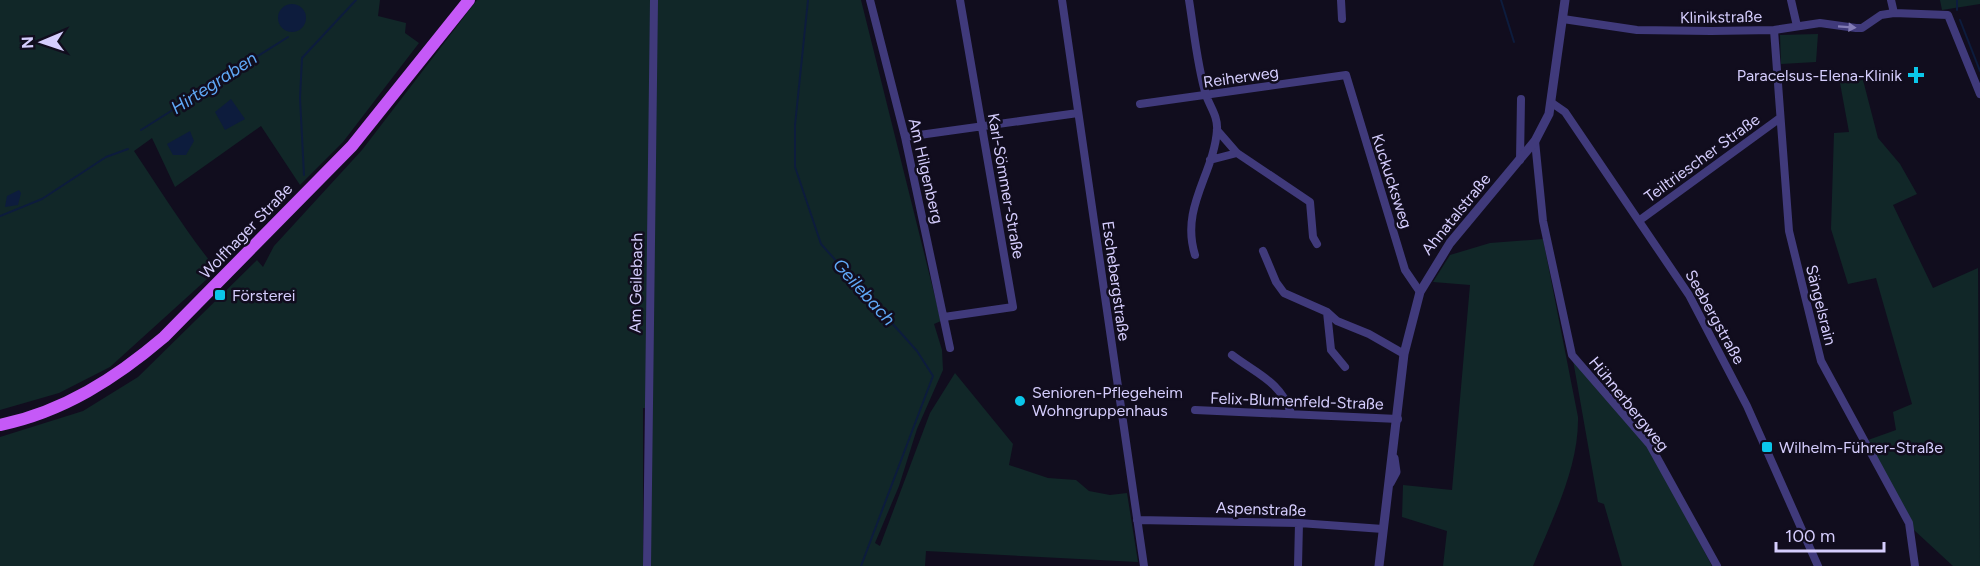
<svg xmlns="http://www.w3.org/2000/svg" width="1980" height="566" viewBox="0 0 1980 566" font-family="Figtree,sans-serif">
	<rect width="100%" height="100%" fill="#110d1e"/>
	<path fill="#112728" d="M 0,0 L 380,0 L 378,16 L 406,23 L 405,33 L 419,43 L 343,142 L 300,185 L 261,126 L 175,187 L 152,138 L 134,151 C 161,191 186,232 217,270 L 110,367 L 59,393 L 0,410 Z
		M 477,0 L 861,0 L 941,321 L 934,324 L 942,350 L 943,370 L 917,429 L 899,486 L 875,543 L 880,546 L 930,413 L 955,373 L 1013,444 L 1009,465 L 1048,478 L 1076,480 L 1089,491 L 1110,495 L 1127,493 L 1138,562 L 926,551 L 925,566 L 650,566 L 651,408 L 643,408 L 643,566 L 0,566 L 0,437 L 83,411 L 138,377 L 257,260 L 263,267 L 274,246 L 362,150 Z
		M 1940,0 L 1980,0 L 1980,4 L 1942,10 Z
		M 1818,34 L 1816,62 L 1781,64 L 1780,35 Z
		M 1863,80 L 1878,138 L 1900,164 L 1917,194 L 1893,205 L 1933,288 L 1978,268 L 1980,566 L 1953,566 L 1914,530 L 1868,440 L 1896,430 L 1893,412 L 1912,404 L 1876,278 L 1848,284 L 1831,229 L 1834,133 L 1849,132 L 1840,83 Z
		M 1543,239 L 1578,417 C 1579,468 1552,519 1533,566 L 1443,566 L 1447,531 L 1402,517 L 1403,485 L 1452,490 L 1470,285 L 1433,282 L 1450,255 L 1490,243 Z
		M 1573,360 L 1651,450 L 1712,566 L 1622,566 L 1604,504 L 1598,502 Z"/>
	<path fill="#0d1c3d" d="M278 18a14 14 0 1 1 28 0a14 14 0 1 1-28 0Z
		M 231,99 L 245,119 L 225,130 L 215,112 Z
		M 190,131 L 194,141 L 186,155 L 173,155 L 167,144 Z
		M 19,190 L 21,193 L 18,205 L 5,207 L 7,196 Z"/>
	<g fill="none" stroke-linecap="round" stroke-linejoin="round">
		<path stroke="#0d1c3d" stroke-width="2" d="M 808,0 L 795,125 L 795,167 L 821,244 L 917,351 L 933,376 L 861,566
			M 1501,0 L 1514,42
			M 1957,0 L 1957,10
			M 1960,20 L 1980,71
			M 141,130 L 288,37
			M 304,175 L 300,98 L 302,58 L 356,0
			M 0,216 L 42,199 L 106,157 L 128,149"/>
		<path stroke="#403a7b" stroke-width="8" d="M 870,0 L 905,137 L 950,348
			M 1062,0 L 1144,566
			M 1189,0 C 1194,31 1197,65 1206,95 C 1210,107 1218,116 1217,130 C 1214,174 1180,207 1195,255
			M 1341,0 L 1342,19
			M 1791,0 L 1797,26
			M 1891,0 L 1894,13
			M 1563,19 L 1637,30 L 1711,31 L 1774,30 L 1820,23 L 1856,28 L 1862,28 L 1881,15 L 1894,13 L 1948,15 L 1980,94
			M 1774,30 L 1789,231 L 1821,361 L 1909,523 L 1915,566
			M 1552,103 L 1565,112 L 1689,295 L 1747,406 L 1818,566
			M 1140,104 L 1346,75 L 1405,270 L 1420,292
			M 1217,130 L 1237,153 L 1310,202 L 1313,237 L 1317,244
			M 905,137 L 1078,113
			M 1535,141 L 1543,221 L 1572,355 L 1650,445 L 1717,566
			M 1210,160 L 1237,153
			M 1520,160 L 1521,99
			M 1640,220 L 1780,118
			M 1263,251 L 1276,282 L 1284,293 L 1327,312 L 1337,321 L 1369,334 L 1404,354
			M 1327,312 L 1331,350 L 1345,367
			M 944,317 L 1013,307 L 960,0
			M 1232,355 C 1257,374 1281,382 1291,413
			M 1195,410 L 1398,419
			M 1137,520 L 1299,523 L 1383,529
			M 647,566 L 654,0
			M 1298,566 L 1299,523"/>
		<path stroke="#403a7b" stroke-width="9" d="M 1390,483 L 1396,472 L 1394,458
			M 1379,566 L 1404,354 L 1420,292 L 1450,243 L 1535,141 L 1549,114 L 1565,0"/>
		<path stroke="#c559f7" stroke-width="12" d="M 0,425 C 63,412 116,378 164,337 L 352,146 L 469,0"/>
	</g>
	<defs><path id="oneway-solid" d="M-6-.8H1V-3.2L6.5 0L1 3.2V.8H-6Z" transform="scale(1.5)"/></defs>
	<use fill="#837cb6" href="#oneway-solid" transform="translate(1847 27) rotate(4)"/>
	<g fill="#0bc7ea" stroke="#110d1e" stroke-width="2">
		<path d="M1913 66h6v6h6v6h-6v6h-6v-6h-6v-6h6z"/>
		<rect x="214" y="289" width="12" height="12" rx="3"/>
		<circle cx="1020" cy="401" r="6"/>
		<rect x="1761" y="441" width="12" height="12" rx="3"/>
	</g>
	<g text-anchor="middle" dominant-baseline="central" stroke-width="5" stroke-linejoin="round" paint-order="stroke">
		<g font-size="16" fill="#d5cdfd" stroke="#110d1e">
			<text transform="translate(1721 17) rotate(-1)">Klinikstraße</text>
			<text transform="translate(1241 77) rotate(-8)">Reiherweg</text>
			<text transform="translate(1702 158) rotate(-36)">Teiltriescher Straße</text>
			<text transform="translate(926 171) rotate(77)">Am Hilgenberg</text>
			<text transform="translate(1392 181) rotate(72)">Kuckucksweg</text>
			<text transform="translate(1006 186) rotate(80)">Karl-Sömmer-Straße</text>
			<text transform="translate(1456 214) rotate(-51)">Ahnatalstraße</text>
			<text transform="translate(246 231) rotate(-46)">Wolfhager Straße</text>
			<text transform="translate(1116 281) rotate(82)">Eschebergstraße</text>
			<text transform="translate(636 283) rotate(-89)">Am Geilebach</text>
			<text transform="translate(1821 305) rotate(76)">Sängelsrain</text>
			<text transform="translate(1715 317) rotate(61)">Seebergstraße</text>
			<text transform="translate(1297 401) rotate(2)">Felix-Blumenfeld-Straße</text>
			<text transform="translate(1629 404) rotate(51)">Hühnerbergweg</text>
			<text transform="translate(1261 509) rotate(2)">Aspenstraße</text>
		</g>
		<g font-size="16" fill="#d5cdfd" stroke="#110d1e" text-anchor="start">
			<text x="1902" y="75" text-anchor="end">Paracelsus-Elena-Klinik</text>
			<text x="232" y="295">Försterei</text>
			<text x="1032" y="392">Senioren-Pflegeheim<tspan x="1032" dy="18">Wohngruppenhaus</tspan></text>
			<text x="1779" y="447">Wilhelm-Führer-Straße</text>
		</g>
		<g font-size="18" font-style="italic" fill="#60a9f7" stroke="#110d1e">
			<text transform="translate(214 83) rotate(-33)">Hirtegraben</text>
			<text transform="translate(864 292) rotate(48)">Geilebach</text>
		</g>
	</g>
	<g transform="translate(42 42) rotate(268)" stroke="#110d1e" stroke-width="4.5" paint-order="stroke">
	<path d="M0-4.5L10 22L0 15L-10 22Z" fill="#d5cdfd"/>
	<text y="-9" font-size="16" font-weight="bold" text-anchor="middle" fill="#d5cdfd">N</text>
	</g>
	<path d="M1776 542v9h108v-9" fill="none" stroke="#d5cdfd" stroke-width="3"/>
	<text x="1785" y="542" font-size="18" fill="#d5cdfd" stroke="#110d1e" stroke-width="4.5" paint-order="stroke">100 m</text>
</svg>
